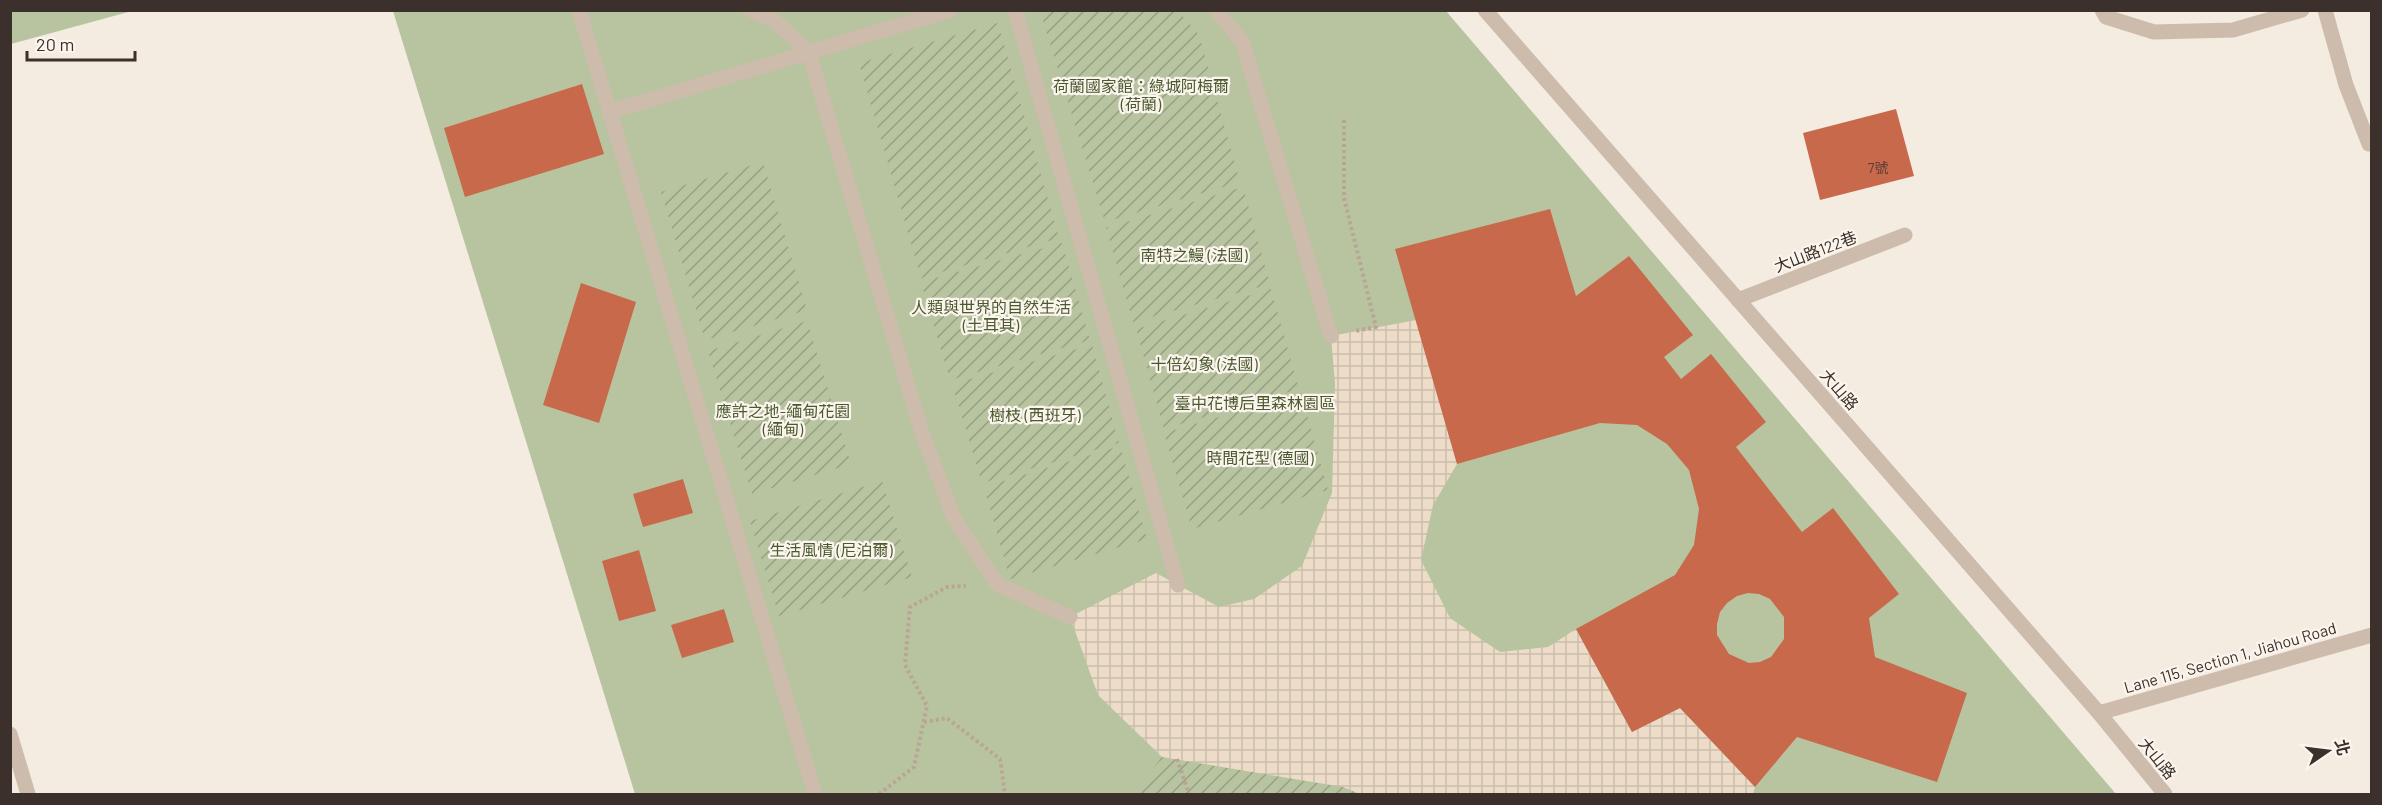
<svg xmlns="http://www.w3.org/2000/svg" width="2382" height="805" viewBox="0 0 2382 805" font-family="Barlow,'Noto Sans TC',sans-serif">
	<defs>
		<pattern id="garden-furrows" width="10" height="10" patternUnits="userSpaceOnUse" patternTransform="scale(1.5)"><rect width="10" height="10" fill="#b8c4a0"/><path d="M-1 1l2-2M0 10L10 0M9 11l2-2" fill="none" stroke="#97a083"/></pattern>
		<pattern id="plaza-grid" width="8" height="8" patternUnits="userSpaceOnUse" patternTransform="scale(1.5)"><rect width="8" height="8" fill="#ecdcc8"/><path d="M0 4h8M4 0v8" fill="none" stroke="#cbbdac"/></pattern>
	</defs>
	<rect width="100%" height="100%" fill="#f4ebe1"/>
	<path fill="#b8c4a0" d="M 11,10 L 132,10 L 132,11 L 11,44 Z
		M 393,11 L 1446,11 L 2116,794 L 635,794 Z"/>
	<path fill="url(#garden-furrows)" d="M 1040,11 L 1178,11 L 1199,35 L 1240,182 L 1105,222 Z
		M 998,23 L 1059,238 L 921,278 L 859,63 Z
		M 763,162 L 807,310 L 705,340 L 661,192 Z
		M 1243,187 L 1270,284 L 1133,322 L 1106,228 Z
		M 1062,243 L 1090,340 L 950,380 L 921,282 Z
		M 1271,289 L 1299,389 L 1164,429 L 1136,329 Z
		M 807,321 L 851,464 L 752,494 L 708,351 Z
		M 1092,345 L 1119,443 L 982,483 L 952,384 Z
		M 1301,393 L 1328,490 L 1192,529 L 1164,433 Z
		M 1120,446 L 1147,539 L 1010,579 L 984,487 Z
		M 882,481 L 912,577 L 779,616 L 750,521 Z
		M 1162,757 L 1343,787 L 1360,794 L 1133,794 Z"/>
	<path fill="url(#plaza-grid)" d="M 1416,320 L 1457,464 L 1433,505 L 1421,560 L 1450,618 L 1500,652 L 1548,647 L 1576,629 L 1632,732 L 1680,708 L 1755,787 L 1753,794 L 1360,794 L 1343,787 L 1162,757 L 1098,695 L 1070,617 L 1156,573 L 1219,607 L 1254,599 L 1302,566 L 1332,493 L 1335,384 L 1331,336 Z"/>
	<path fill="#c8694b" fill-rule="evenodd" d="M 582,84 L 604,154 L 465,197 L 444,128 Z
		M 1896,109 L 1914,176 L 1820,200 L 1803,133 Z
		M 1550,209 L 1576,296 L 1629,256 L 1693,335 L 1664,357 L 1681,379 L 1711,354 L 1766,422 L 1736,447 L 1802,532 L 1833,508 L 1899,594 L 1869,618 L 1875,657 L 1967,693 L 1937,782 L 1797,737 L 1755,787 L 1680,708 L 1632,732 L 1576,629 L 1675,575 L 1694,545 L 1699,509 L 1689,470 L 1667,444 L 1637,425 L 1600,423 L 1457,464 L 1395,249 ZM 1748,593 L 1759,594 L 1770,599 L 1784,617 L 1784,639 L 1771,657 L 1760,662 L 1749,663 L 1729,654 L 1717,635 L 1717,624 L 1720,612 L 1727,603 L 1737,596 Z
		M 581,283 L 636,302 L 599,423 L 543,405 Z
		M 683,479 L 693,513 L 643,527 L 633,494 Z
		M 639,550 L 656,611 L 619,621 L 602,561 Z
		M 724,609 L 734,642 L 682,658 L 671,625 Z"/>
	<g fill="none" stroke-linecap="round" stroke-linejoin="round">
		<path stroke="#b9a596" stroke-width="4" stroke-dasharray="3 3" stroke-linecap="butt" d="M 1344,120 L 1344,198 L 1376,327 L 1355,331
			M 924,722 L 947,718 L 1000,759 L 1005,794
			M 1177,759 L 1189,794
			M 879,794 L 914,767 L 927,706 L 905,665 L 910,607 L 947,587 L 966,586"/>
		<path stroke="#cdbbac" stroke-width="15" d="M 2102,10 L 2106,17 L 2154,32 L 2233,30 L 2302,10
			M 2325,10 L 2346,85 L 2369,144 L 2372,144
			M 1738,300 L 1905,235
			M 2099,713 L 2372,635
			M 10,734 L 28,794"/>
		<path stroke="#cdbbac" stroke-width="15" d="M 579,10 L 815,794
			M 750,10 L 775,21 L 809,53 L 922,433 L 954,518 L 997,584 L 1070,617
			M 1015,10 L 1178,585
			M 1216,10 L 1242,41 L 1331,336
			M 1485,10 L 2099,713 L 2165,794
			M 609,112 L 951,10"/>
	</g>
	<g text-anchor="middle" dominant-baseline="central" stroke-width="4.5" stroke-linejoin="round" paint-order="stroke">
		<g font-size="14" fill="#5e3e33">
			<text x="1878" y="167">7號</text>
		</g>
		<g font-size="16" fill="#4a5a2e" stroke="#fbf5ee">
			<text x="1141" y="85">荷蘭國家館：綠城阿梅爾<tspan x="1141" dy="18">(荷蘭)</tspan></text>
			<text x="1194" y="254">南特之鰻 (法國)</text>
			<text x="991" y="306">人類與世界的自然生活<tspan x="991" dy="18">(土耳其)</tspan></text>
			<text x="1204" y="363">十倍幻象 (法國)</text>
			<text x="1255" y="402">臺中花博后里森林園區</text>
			<text x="783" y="410">應許之地-緬甸花園<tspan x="783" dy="18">(緬甸)</tspan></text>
			<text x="1035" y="414">樹枝 (西班牙)</text>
			<text x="1260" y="457">時間花型 (德國)</text>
			<text x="831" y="549">生活風情 (尼泊爾)</text>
		</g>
		<g font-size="16" fill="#3b302b" stroke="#fbf5ee">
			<text transform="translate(1815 251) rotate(-21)">大山路122巷</text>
			<text transform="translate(1840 389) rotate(49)">大山路</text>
			<text transform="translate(2230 657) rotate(-16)">Lane 115, Section 1, Jiahou Road</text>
			<text transform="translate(2158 758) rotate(51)">大山路</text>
		</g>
	</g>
	<rect width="2382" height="805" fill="none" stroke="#3b302b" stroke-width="24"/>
	<g transform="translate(2328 751) rotate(76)" stroke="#fbf5ee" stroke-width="4.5" paint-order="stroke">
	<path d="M0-4.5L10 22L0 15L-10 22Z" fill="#3b302b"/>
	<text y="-9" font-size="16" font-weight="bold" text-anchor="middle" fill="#3b302b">北</text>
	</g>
	<path d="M27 51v9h108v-9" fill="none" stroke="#3b302b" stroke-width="3"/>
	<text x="36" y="51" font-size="18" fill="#3b302b" stroke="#fbf5ee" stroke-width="4.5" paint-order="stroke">20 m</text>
</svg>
